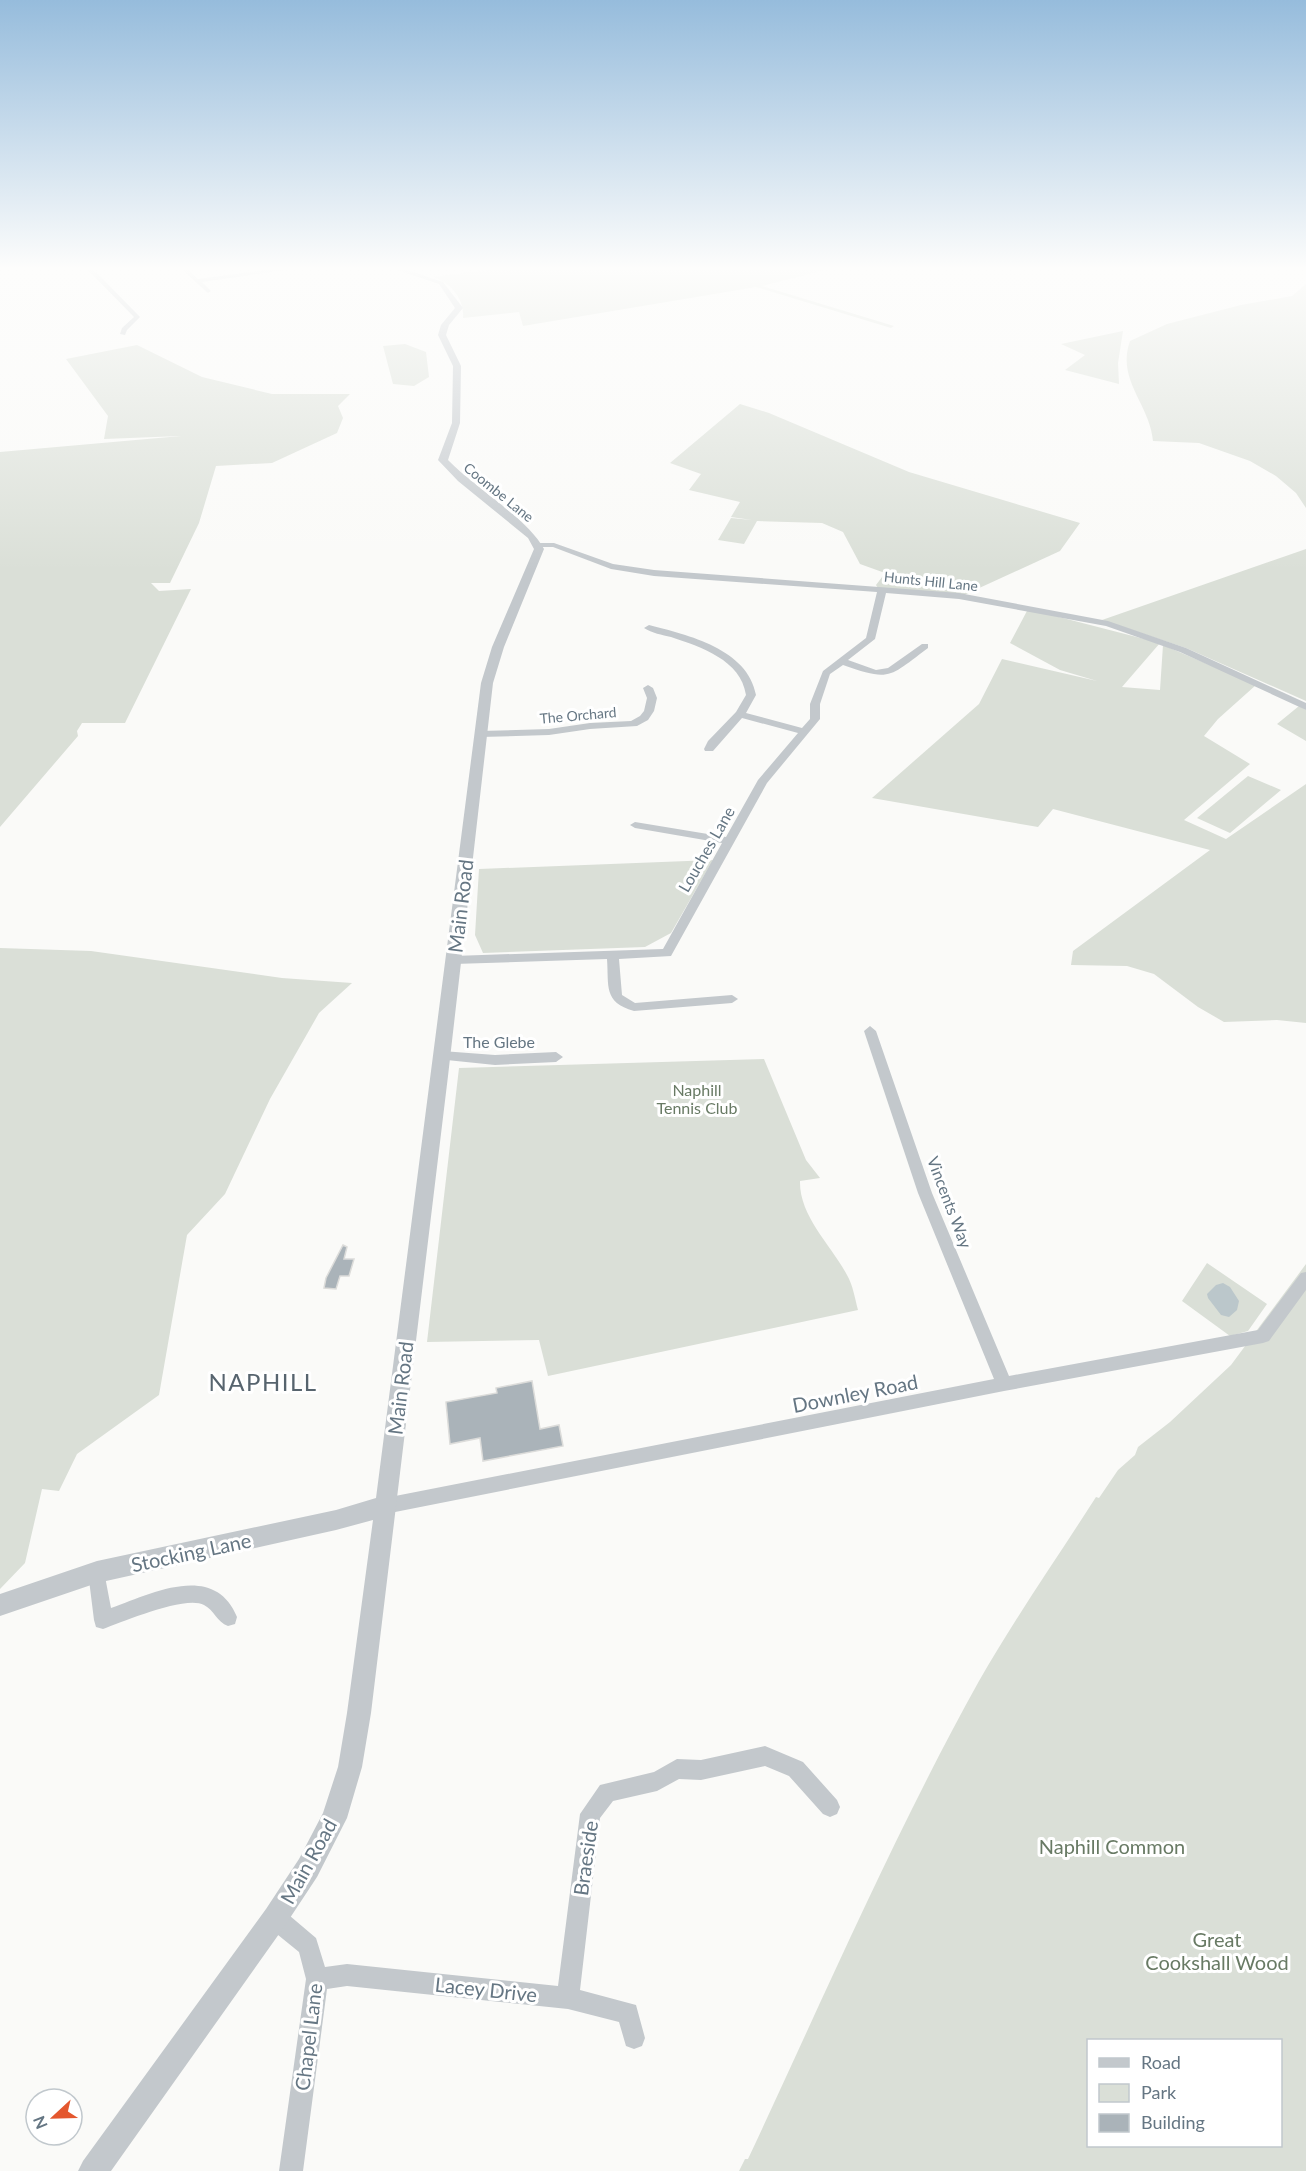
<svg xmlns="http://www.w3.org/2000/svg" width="1306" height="2171" viewBox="0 0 1306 2171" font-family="Lato,sans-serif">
	<rect width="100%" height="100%" fill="#fafaf8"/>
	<path fill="#dadfd7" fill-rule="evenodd" d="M 509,267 L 837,267 L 762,286 L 894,326 L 891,328 L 756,287 L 523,326 L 519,312 L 463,318 C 465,299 450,282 433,277 Z
		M 1306,284 L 1306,508 L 1296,493 L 1276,476 L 1250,461 L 1199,443 L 1153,441 C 1150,404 1116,380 1130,341 L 1167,324 L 1241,305 L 1292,296 Z
		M 1123,331 L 1118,363 L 1119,384 L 1065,370 L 1085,355 L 1061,344 Z
		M 405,344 L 426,352 L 429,377 L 414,386 L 393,384 L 383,346 Z
		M 137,345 L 202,377 L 272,394 L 350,394 L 338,406 L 343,418 L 337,433 L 272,463 L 216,466 L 199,523 L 170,583 L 151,583 L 159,591 L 191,589 L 125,723 L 82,723 L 77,731 L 78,736 L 0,827 L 0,452 L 181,436 L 104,439 L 108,416 L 66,359 Z
		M 740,404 L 769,413 L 909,472 L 1080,523 L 1060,551 L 964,595 L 878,588 L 876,585 L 885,573 L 860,564 L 843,532 L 822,523 L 757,521 L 744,544 L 718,540 L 731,518 L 752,520 L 731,517 L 740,502 L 689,490 L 701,474 L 670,463 Z
		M 1306,549 L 1306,701 L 1186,648 L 1102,620 Z
		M 1028,609 L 1160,643 L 1122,687 L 1160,690 L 1163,645 L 1256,685 L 1218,719 L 1204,736 L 1250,764 L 1184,820 L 1226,839 L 1306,784 L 1306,1023 L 1277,1020 L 1224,1022 L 1198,1007 L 1154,974 L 1127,966 L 1071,965 L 1073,951 L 1210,850 L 1053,809 L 1038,827 L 872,798 L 979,704 L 1002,659 L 1097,681 L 1060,670 L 1010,643 Z
		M 1299,706 L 1306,710 L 1306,741 L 1277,724 Z
		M 1248,776 L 1281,790 L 1230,833 L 1197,818 Z
		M 713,860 L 671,933 L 645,947 L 483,953 L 475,935 L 479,869 Z
		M 0,948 L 91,951 L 282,978 L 352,983 L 319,1013 L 270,1099 L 225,1194 L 187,1235 L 159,1395 L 77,1454 L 59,1491 L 42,1489 L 25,1563 L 0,1589 Z
		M 764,1059 L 806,1160 L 820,1178 L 800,1181 C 799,1216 831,1245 847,1275 C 853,1285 855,1299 858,1310 L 548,1376 L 539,1340 L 427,1342 L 459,1068 Z
		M 1207,1263 L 1267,1304 L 1248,1331 L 1230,1336 L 1182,1301 Z
		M 1306,1264 L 1306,2171 L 739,2171 L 745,2159 L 748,2159 C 823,1999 893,1836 979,1681 C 1015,1618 1057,1558 1096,1497 L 1099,1498 L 1118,1470 L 1135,1455 L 1138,1447 L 1170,1422 L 1231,1365 ZM 1088,2040 L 1280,2040 L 1280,2146 L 1088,2146 Z"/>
	<path fill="#bbc7cb" d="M 1223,1283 L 1230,1287 L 1239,1301 L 1237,1310 L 1229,1317 L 1221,1315 L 1208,1298 L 1207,1294 L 1216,1285 Z"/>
	<path fill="#aab3b9" stroke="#dcdcda" stroke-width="1.5" d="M 343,1245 L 347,1247 L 344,1259 L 354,1259 L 349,1276 L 340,1276 L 336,1289 L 324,1288 L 326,1278 Z
		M 532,1381 L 540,1429 L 559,1425 L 563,1446 L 483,1461 L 480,1438 L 450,1444 L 446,1402 L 497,1393 L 496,1388 Z"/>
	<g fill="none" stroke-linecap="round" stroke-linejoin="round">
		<path fill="#c3c8cc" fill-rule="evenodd" d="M 85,267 L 91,267 L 140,317 L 127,330 L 125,335 L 120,334 L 122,328 L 134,317 Z
			M 179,267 L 185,267 L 198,279 L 289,267 L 305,267 L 202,282 L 211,291 L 208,293 Z
			M 536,543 L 554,543 L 613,564 L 654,570 L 959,593 L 1108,621 L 1186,648 L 1306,703 L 1306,710 L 1180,652 L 1106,626 L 959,599 L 886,593 L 875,639 L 848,660 L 876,670 L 888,668 L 922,644 L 928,644 L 928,648 C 889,677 891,682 843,665 L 830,674 L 820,704 L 820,719 L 767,783 L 671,956 L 619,959 L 622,995 L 635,1003 L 732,995 L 738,999 L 732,1003 L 634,1011 C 603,1002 609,986 607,959 L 454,964 L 448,960 L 454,956 L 663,949 L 722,843 L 635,828 L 630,825 L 635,822 L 726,837 L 758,780 L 798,733 L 742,718 L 713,751 L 705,751 L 704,749 L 708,741 L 736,712 L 746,695 C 741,660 701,647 671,637 C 662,635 652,633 644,628 L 649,625 C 688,635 748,649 756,695 L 746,713 L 802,728 L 810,719 L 810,704 L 823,671 L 866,638 L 877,592 L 654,576 L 611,569 L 553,547 L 536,547 Z
			M 648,685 L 653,688 L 657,698 L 654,711 L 648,720 L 637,726 L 590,729 L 549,735 L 480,737 L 475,734 L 480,731 L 549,729 L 590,723 L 631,721 L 640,716 L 644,711 L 647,698 L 643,688 Z
			M 870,1026 L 876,1031 L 932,1193 L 1009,1376 L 1258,1330 L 1301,1273 L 1306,1272 L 1306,1290 L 1269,1341 L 1263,1343 L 1004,1391 L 385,1514 L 379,1512 L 376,1506 L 379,1500 L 385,1498 L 994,1379 L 918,1193 L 864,1031 Z
			M 442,1051 L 495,1055 L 556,1052 L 563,1057 L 556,1062 L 495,1065 L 437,1059 L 435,1056 L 437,1053 Z
			M 97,1563 L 103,1566 L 111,1608 C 151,1594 214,1561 237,1617 L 235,1624 L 228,1626 C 217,1622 214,1610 204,1605 C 185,1595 123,1622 103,1629 L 96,1627 L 94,1620 L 88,1572 L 91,1566 Z
			M 765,1746 L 803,1762 L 837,1800 L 840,1807 L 837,1814 L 830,1817 L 823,1814 L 789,1776 L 765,1766 L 701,1780 L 679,1779 L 657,1791 L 613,1801 L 600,1818 L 580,1990 L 636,2005 L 645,2038 L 642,2046 L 634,2049 L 626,2046 L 619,2022 L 568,2009 L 347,1986 L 327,1989 L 303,2171 L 279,2171 L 306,1979 L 299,1952 L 267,1926 L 264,1918 L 267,1910 L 275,1907 L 283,1910 L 316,1938 L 325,1967 L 347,1964 L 558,1986 L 580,1814 L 600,1785 L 654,1772 L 677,1759 L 701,1760 Z"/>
		<path fill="#c3c8cc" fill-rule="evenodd" d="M 388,267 L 398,267 L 443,282 L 463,308 L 449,325 L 446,335 L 461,366 L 460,423 L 448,460 C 475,488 527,518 544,549 L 504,647 L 493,683 L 448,1076 L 371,1713 L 362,1767 L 347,1818 L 317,1877 L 284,1927 L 111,2171 L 78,2171 L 83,2161 L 266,1909 L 299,1859 L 323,1813 L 338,1767 L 347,1713 L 373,1520 L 336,1530 L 97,1583 L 0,1616 L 0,1594 L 97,1561 L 336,1510 L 376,1498 L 481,683 L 492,647 L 534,549 L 528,538 L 458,481 L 438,460 L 452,423 L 453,366 L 438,335 L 441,325 L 455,308 L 439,284 Z"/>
	</g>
	<linearGradient id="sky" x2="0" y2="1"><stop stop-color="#96bcdc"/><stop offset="0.47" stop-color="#fdfdfc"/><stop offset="1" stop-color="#fdfdfc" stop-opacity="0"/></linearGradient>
	<rect width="1306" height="571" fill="url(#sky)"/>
	<g text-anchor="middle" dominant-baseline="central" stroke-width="6" stroke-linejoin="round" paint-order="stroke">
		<g font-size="14" fill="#657683" stroke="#fff">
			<text transform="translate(499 492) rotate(39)">Coombe Lane</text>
			<text transform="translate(931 581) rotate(6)">Hunts Hill Lane</text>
			<text transform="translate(578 715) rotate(-5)">The Orchard</text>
		</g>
		<g font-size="16" fill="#657683" stroke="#fff">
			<text transform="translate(706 849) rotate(-60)">Louches Lane</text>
			<text x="499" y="1041">The Glebe</text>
			<text transform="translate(950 1202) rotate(69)">Vincents Way</text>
		</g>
		<g font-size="16" fill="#687a64" stroke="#fff">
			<text x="697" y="1089">Naphill<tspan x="697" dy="18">Tennis Club</tspan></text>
		</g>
		<g font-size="20" fill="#657683" stroke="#fff">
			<text transform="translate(460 906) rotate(-83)">Main Road</text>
			<text transform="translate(400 1388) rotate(-83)">Main Road</text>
			<text transform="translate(855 1393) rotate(-11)">Downley Road</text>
			<text transform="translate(191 1552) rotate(-12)">Stocking Lane</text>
			<text transform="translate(585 1858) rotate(-82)">Braeside</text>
			<text transform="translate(308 1861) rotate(-61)">Main Road</text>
			<text transform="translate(486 1989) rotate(6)">Lacey Drive</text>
			<text transform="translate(308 2037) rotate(-83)">Chapel Lane</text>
		</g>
		<g font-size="20" fill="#687a64" stroke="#fff">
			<text x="1112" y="1846">Naphill Common</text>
			<text x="1217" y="1939">Great<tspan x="1217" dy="23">Cookshall Wood</tspan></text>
		</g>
		<g font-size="24" letter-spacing="1.5" fill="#57646e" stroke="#fff">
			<text x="263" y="1381">NAPHILL</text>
		</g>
	</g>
	<rect x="1087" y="2039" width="195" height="108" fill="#ffffff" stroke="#c1c8cd" stroke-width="1.5"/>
	<rect x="1099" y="2058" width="30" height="9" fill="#c3c8cc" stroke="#c1c8cd" stroke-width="1.5"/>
	<text x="1141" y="2069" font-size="18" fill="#657683">Road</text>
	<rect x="1099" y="2084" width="30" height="18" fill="#dadfd7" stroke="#c1c8cd" stroke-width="1.5"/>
	<text x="1141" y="2099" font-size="18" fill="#657683">Park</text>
	<rect x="1099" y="2114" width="30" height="18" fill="#aab3b9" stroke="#c1c8cd" stroke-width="1.5"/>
	<text x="1141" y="2129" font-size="18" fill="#657683">Building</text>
	<g transform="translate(54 2117) rotate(248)"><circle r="28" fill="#ffffff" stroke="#c1c8cd" stroke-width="1.5"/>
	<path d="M0-4.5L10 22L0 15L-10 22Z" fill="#e4572e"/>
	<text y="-9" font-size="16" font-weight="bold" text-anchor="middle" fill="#657683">N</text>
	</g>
</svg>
